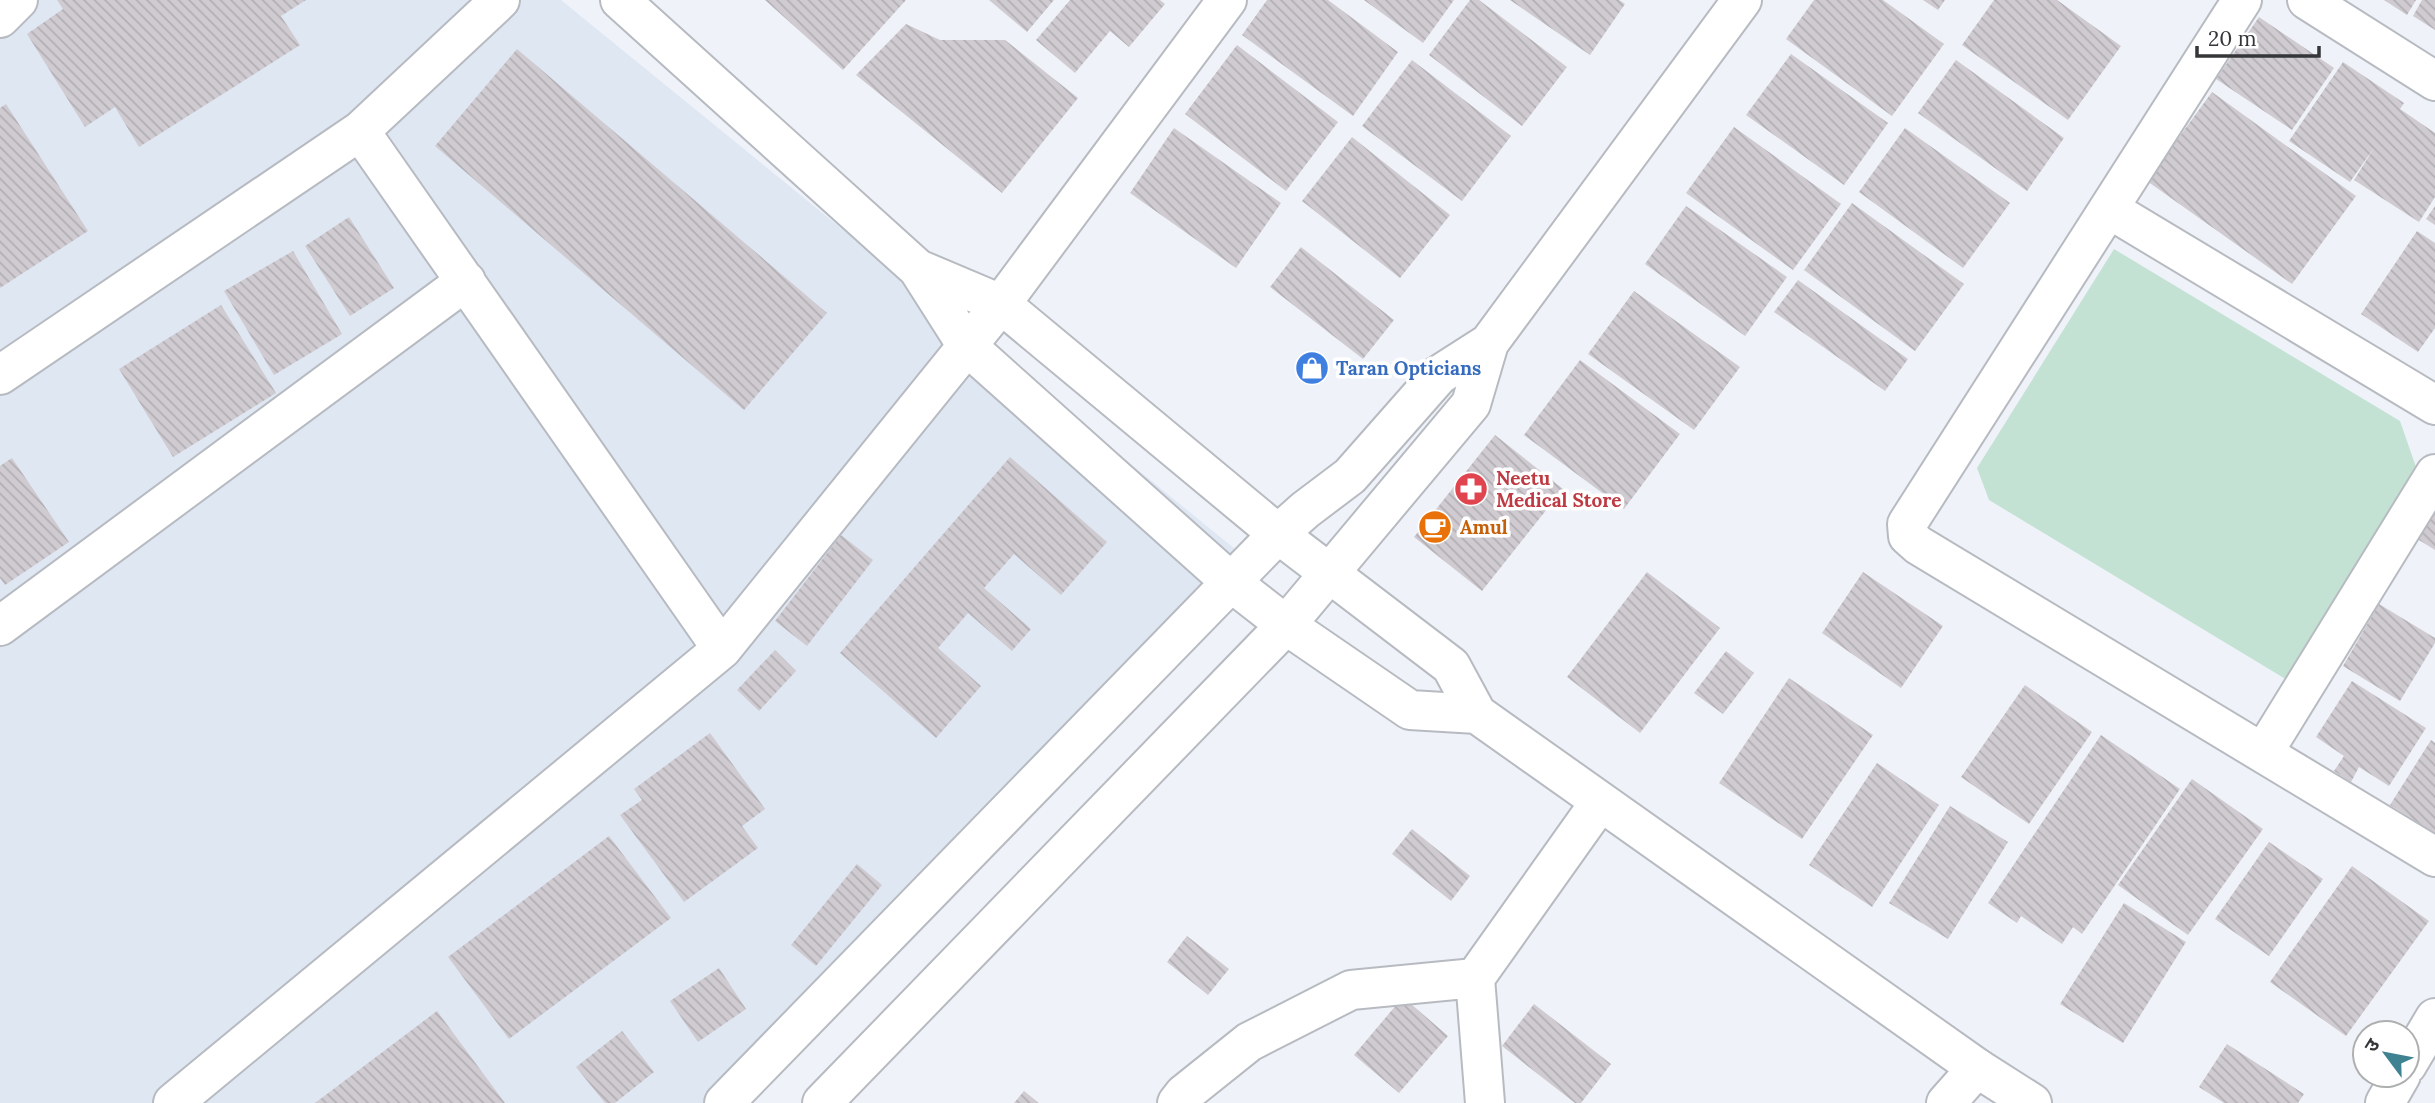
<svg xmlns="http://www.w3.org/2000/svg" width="2435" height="1103" viewBox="0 0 2435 1103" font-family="Lora,'Noto Sans Devanagari',serif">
	<defs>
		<pattern id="building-back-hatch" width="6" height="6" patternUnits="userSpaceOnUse" patternTransform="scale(1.75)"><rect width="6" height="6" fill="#cfcbd1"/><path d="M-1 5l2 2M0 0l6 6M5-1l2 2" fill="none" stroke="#b2afb4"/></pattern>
	</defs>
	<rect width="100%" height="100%" fill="#eff3f9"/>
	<path fill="#dfe7f3" d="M 0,0 L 561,0 L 1235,549 L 731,1103 L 0,1103 Z"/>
	<path fill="#c3e2d3" d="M 2114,249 L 2400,421 L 2416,467 L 2294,684 L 1989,500 L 1977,468 Z"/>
	<path fill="url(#building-back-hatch)" d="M 57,0 L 306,0 L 281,16 L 300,45 L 139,147 L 115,107 L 85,127 L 27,34 L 63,9 Z
		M 765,0 L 906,0 L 843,70 Z
		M 989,0 L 1054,0 L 1027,32 Z
		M 1070,0 L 1160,0 L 1165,4 L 1129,47 L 1110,31 L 1075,73 L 1036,40 Z
		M 1267,0 L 1328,0 L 1398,52 L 1353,116 L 1242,35 Z
		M 1364,0 L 1454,0 L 1423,43 Z
		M 1470,0 L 1479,0 L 1567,67 L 1522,126 L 1429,55 Z
		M 1510,0 L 1619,0 L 1625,4 L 1590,55 Z
		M 1814,0 L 1883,0 L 1944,44 L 1892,116 L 1786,39 Z
		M 1923,0 L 1945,0 L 1938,10 Z
		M 1994,0 L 2057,0 L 2121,46 L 2068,120 L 1962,45 Z
		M 2384,0 L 2416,0 L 2407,15 Z
		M 2422,0 L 2435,0 L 2435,30 L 2413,16 Z
		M 2259,17 L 2334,68 L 2292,130 L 2216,79 Z
		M 906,24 L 940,40 L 1005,40 L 1078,98 L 1002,193 L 856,75 Z
		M 1237,45 L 1338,122 L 1286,191 L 1185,114 Z
		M 517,49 L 827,313 L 744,410 L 435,146 Z
		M 1791,54 L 1888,123 L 1844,185 L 1746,115 Z
		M 1412,60 L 1511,136 L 1462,201 L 1362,126 Z
		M 1956,60 L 2064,138 L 2027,191 L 1918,113 Z
		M 2343,62 L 2404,103 L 2400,109 L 2435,133 L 2435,197 L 2419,222 L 2354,180 L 2374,148 L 2350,182 L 2289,141 Z
		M 2212,92 L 2356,196 L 2292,284 L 2147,181 Z
		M 6,104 L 88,231 L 0,288 L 0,108 Z
		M 1734,127 L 1841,204 L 1793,270 L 1686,193 Z
		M 1174,128 L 1281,203 L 1236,268 L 1130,193 Z
		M 1905,128 L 2010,203 L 1963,268 L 1859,192 Z
		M 1352,137 L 1450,215 L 1400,278 L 1302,201 Z
		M 1852,203 L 1964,284 L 1915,351 L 1804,270 Z
		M 1686,206 L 1787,277 L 1745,336 L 1645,264 Z
		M 2435,206 L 2435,225 L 2426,219 Z
		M 349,217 L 394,288 L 350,316 L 305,246 Z
		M 2417,231 L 2435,243 L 2435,328 L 2418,352 L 2361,314 Z
		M 1301,247 L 1394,320 L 1363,359 L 1270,287 Z
		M 293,251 L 342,334 L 274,375 L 224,291 Z
		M 1798,280 L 1908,359 L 1885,391 L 1774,312 Z
		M 1634,291 L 1740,367 L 1694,430 L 1588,354 Z
		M 221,305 L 276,393 L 173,457 L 119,369 Z
		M 1580,360 L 1680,434 L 1624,509 L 1524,435 Z
		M 1495,435 L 1563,489 L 1482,591 L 1414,537 Z
		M 1010,457 L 1107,542 L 1061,595 L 1014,554 L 984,588 L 1031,629 L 1012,651 L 968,613 L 938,648 L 981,686 L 936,738 L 840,653 Z
		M 12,458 L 69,542 L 5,585 L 0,578 L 0,466 Z
		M 2435,504 L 2435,550 L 2414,537 Z
		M 841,535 L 873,560 L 807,646 L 775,621 Z
		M 1647,572 L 1720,628 L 1640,733 L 1567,677 Z
		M 1863,572 L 1943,626 L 1901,688 L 1822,633 Z
		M 2379,604 L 2435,638 L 2435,643 L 2400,701 L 2343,666 Z
		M 775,650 L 796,671 L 759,711 L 737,690 Z
		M 1726,651 L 1754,673 L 1723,714 L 1694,693 Z
		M 1789,678 L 1873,735 L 1802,839 L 1719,783 Z
		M 2352,681 L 2426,728 L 2389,786 L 2359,767 L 2351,782 L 2334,771 L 2344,756 L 2316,737 Z
		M 2025,685 L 2092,732 L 2029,824 L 1961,777 Z
		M 710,733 L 765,809 L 742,826 L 758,848 L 684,902 L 620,815 L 642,800 L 634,789 Z
		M 2101,735 L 2180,789 L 2082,934 L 2073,927 L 2062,944 L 2021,916 L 2017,923 L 1988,903 Z
		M 2431,740 L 2435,743 L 2435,833 L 2390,805 Z
		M 1877,763 L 1939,805 L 1872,907 L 1809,865 Z
		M 2192,779 L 2263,829 L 2188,935 L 2118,885 Z
		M 1950,806 L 2008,842 L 1948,939 L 1889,903 Z
		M 1412,829 L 1470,876 L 1451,901 L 1392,854 Z
		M 609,836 L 671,918 L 509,1039 L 448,957 Z
		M 2269,842 L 2323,879 L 2269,956 L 2215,919 Z
		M 857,864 L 882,885 L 816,966 L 791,945 Z
		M 2352,866 L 2429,921 L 2346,1036 L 2270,982 Z
		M 2124,903 L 2186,942 L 2123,1043 L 2060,1004 Z
		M 1187,936 L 1229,969 L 1208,995 L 1167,962 Z
		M 719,968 L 746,1009 L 698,1042 L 670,1001 Z
		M 1403,997 L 1448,1036 L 1399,1093 L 1354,1055 Z
		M 1534,1004 L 1611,1064 L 1581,1103 L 1575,1103 L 1502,1046 Z
		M 437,1011 L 505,1103 L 315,1103 Z
		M 622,1031 L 654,1072 L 615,1103 L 605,1103 L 576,1067 Z
		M 2227,1044 L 2304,1094 L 2298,1103 L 2224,1103 L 2199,1087 Z
		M 1024,1091 L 1039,1103 L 1014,1103 Z"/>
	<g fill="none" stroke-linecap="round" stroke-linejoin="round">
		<g stroke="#b7bbc1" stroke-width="42">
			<path id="street" d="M 2242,0 L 1907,524 L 1908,536 L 1918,545 L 2435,857
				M 2307,0 L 2435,81
				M 0,18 L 18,0
				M 360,131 L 722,649
				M 2109,209 L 2435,405
				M 0,375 L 360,131 L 500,0
				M 0,626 L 466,281
				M 2263,753 L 2435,474
				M 1475,978 L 1485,1103
				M 2407,1065 L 2435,1018
				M 173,1103 L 722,649 L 1001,304 L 1227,0
				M 1177,1103 L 1184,1094 L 1249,1042 L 1351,990 L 1475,978 L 1600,802
				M 1946,1103 L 1977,1068
				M 2385,1103 L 2401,1075"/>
		</g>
		<g stroke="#b7bbc1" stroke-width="42">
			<path id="secondary" d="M 620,0 L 918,269 L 967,346 L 1232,583 L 1286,625 L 1410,710 L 1477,714
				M 918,269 L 1001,304 L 1278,534 L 1451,666 L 1477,714 L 1977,1068 L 2032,1103
				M 724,1103 L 1278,534 L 1305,510 L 1350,476 L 1439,375 L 1489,343 L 1742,0
				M 822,1103 L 1286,625 L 1471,404 L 1489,343"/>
		</g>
		<use href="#street" stroke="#fff" stroke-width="38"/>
		<use href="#secondary" stroke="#fff" stroke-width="38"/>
	</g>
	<defs>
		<g id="shop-disc" transform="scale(1.75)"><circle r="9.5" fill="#3f7fe0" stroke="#fff"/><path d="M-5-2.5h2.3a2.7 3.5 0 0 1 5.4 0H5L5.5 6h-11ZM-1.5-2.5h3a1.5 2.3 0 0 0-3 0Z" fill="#fff"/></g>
		<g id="pharmacy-disc" transform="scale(1.75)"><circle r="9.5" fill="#e0444e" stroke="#fff"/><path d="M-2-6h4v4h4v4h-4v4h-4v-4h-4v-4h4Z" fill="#fff"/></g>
		<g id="cafe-disc" transform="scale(1.75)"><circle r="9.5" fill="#e8710a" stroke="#fff"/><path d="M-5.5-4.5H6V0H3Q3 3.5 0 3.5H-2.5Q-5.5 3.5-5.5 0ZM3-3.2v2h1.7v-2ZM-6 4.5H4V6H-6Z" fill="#fff"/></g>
	</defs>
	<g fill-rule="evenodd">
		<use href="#shop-disc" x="1312" y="368"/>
		<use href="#pharmacy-disc" x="1471" y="489"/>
		<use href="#cafe-disc" x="1435" y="527"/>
	</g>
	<g text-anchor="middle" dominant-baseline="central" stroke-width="7" stroke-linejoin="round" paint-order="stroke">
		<g font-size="19" font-weight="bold" fill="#366cbe" stroke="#fff" text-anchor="start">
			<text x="1336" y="368">Taran Opticians</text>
		</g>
		<g font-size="19" font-weight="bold" fill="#be3a42" stroke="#fff" text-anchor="start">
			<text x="1496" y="478">Neetu<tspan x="1496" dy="22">Medical Store</tspan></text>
		</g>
		<g font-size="19" font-weight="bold" fill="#c56008" stroke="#fff" text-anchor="start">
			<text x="1460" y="527">Amul</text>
		</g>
	</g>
	<g transform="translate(2386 1054) rotate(302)"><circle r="33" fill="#ffffff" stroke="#aeafaf" stroke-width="2"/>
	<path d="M0-5L12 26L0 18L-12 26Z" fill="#3f8292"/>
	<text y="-10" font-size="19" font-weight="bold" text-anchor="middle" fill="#343638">उ</text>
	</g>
	<path d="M2197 46v10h122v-10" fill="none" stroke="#343638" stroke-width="3.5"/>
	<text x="2208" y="46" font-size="21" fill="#343638" stroke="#ffffff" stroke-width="5" paint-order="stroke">20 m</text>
</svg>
